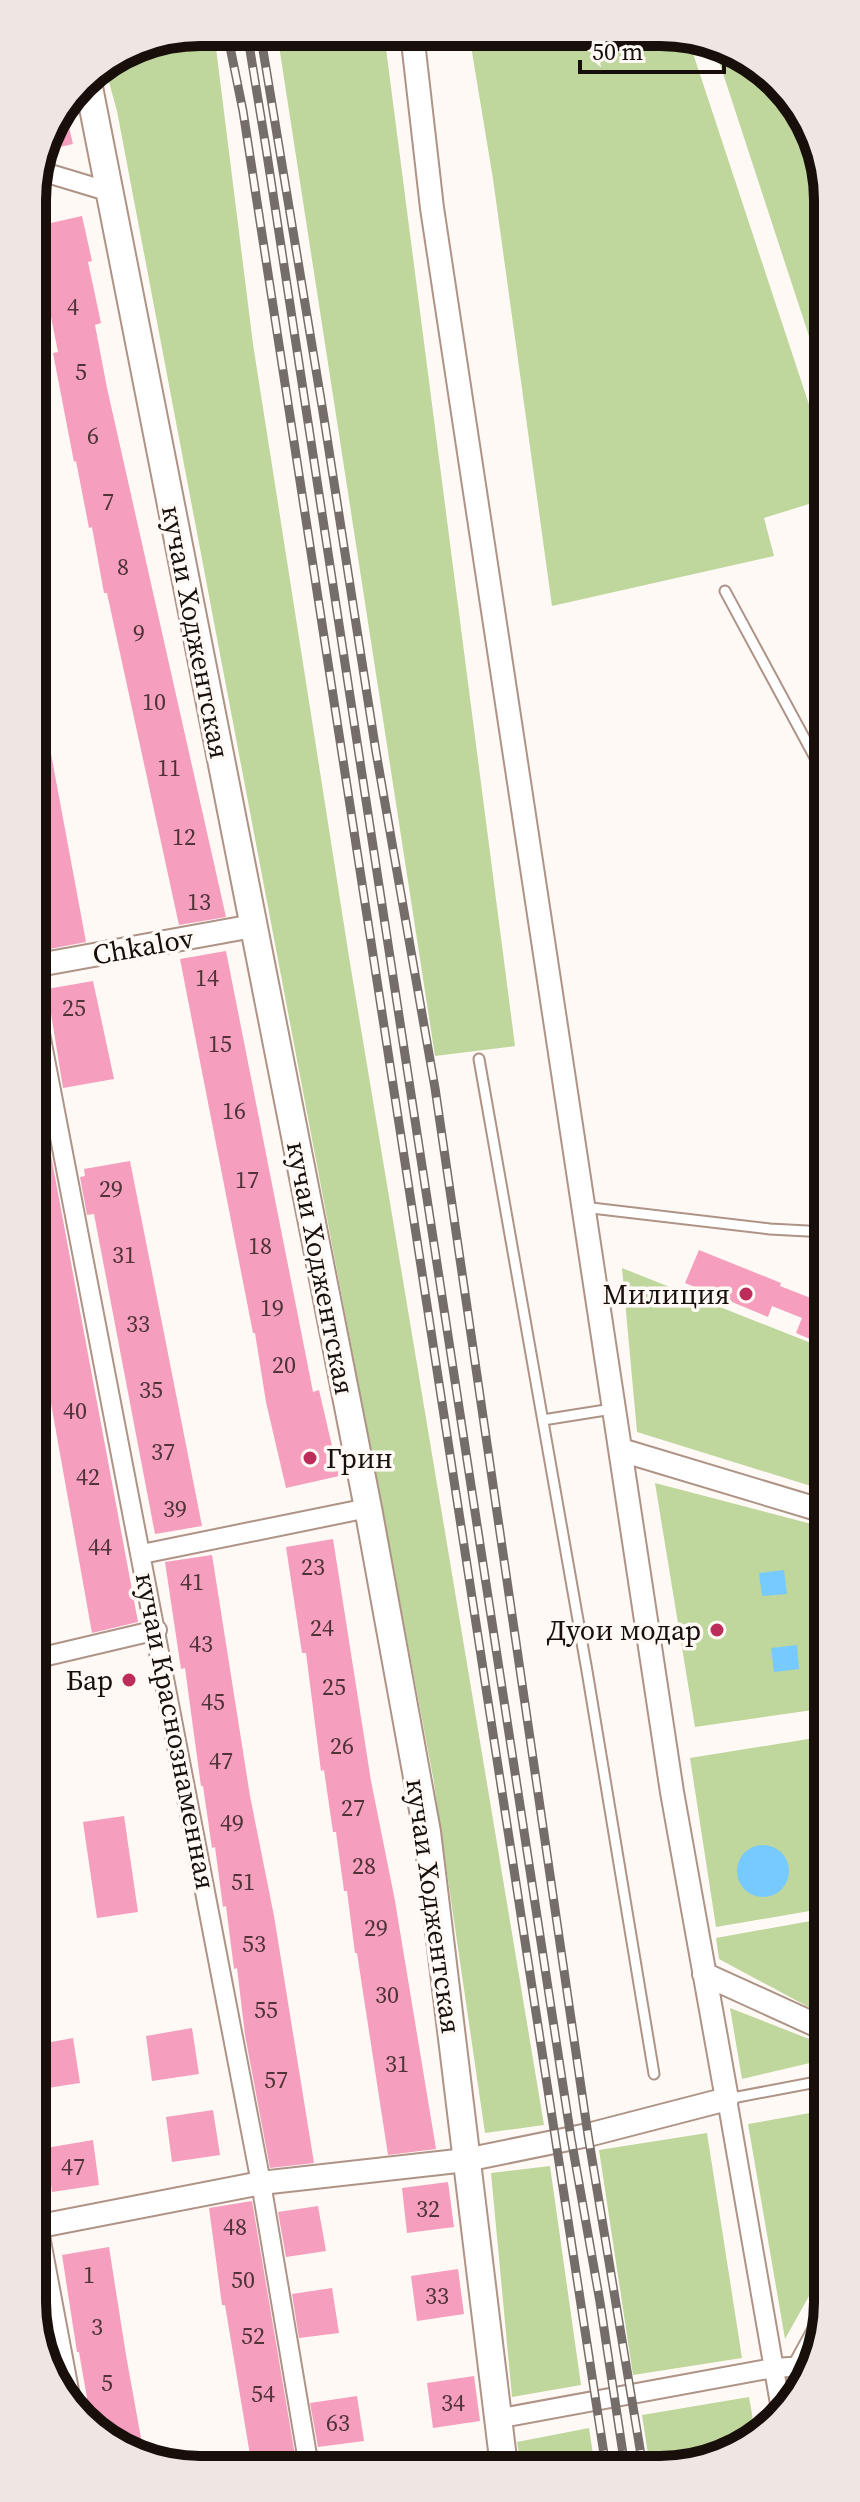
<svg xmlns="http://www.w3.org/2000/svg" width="860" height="2502" viewBox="0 0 860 2502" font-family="'Source Serif 4',serif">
	<rect width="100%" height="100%" fill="#fff9f6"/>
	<path fill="#bfd69d" d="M 200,32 L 214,32 L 253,344 L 349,957 L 544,2125 L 485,2133 L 433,1777 L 117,111 L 104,64 L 136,45 Z
		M 277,33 L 384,33 L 515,1046 L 435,1056 Z
		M 469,34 L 687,35 L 825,453 L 825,499 L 764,518 L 774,556 L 552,606 L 493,179 Z
		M 714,46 L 729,54 L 731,69 L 753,67 L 779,81 L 825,166 L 825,385 Z
		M 622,1268 L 826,1349 L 827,1491 L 637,1432 Z
		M 655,1483 L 827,1528 L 827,1708 L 695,1727 Z
		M 827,1736 L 827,1908 L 716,1927 L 690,1758 Z
		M 827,1918 L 827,2017 L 719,1959 L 716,1938 Z
		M 730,2008 L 827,2046 L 827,2059 L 742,2079 Z
		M 827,2110 L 828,2262 L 785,2339 L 748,2124 Z
		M 707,2133 L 742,2358 L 633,2375 L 599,2150 Z
		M 550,2166 L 581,2385 L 512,2397 L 491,2173 Z
		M 749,2397 L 755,2431 L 694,2467 L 650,2467 L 642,2415 Z
		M 589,2428 L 595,2467 L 521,2467 L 517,2442 Z"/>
	<path fill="#77caff" d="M 784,1570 L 787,1594 L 762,1596 L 759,1573 Z
		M 797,1645 L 799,1669 L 774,1672 L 771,1648 Z
		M737 1871a26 26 0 1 1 52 0a26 26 0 1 1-52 0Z"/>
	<path fill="#f59ebe" d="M 64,106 L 73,144 L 43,151 L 50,125 Z
		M 82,216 L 92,261 L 88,262 L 101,323 L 95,325 L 107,388 L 226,917 L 179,925 L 107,593 L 104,593 L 92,527 L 89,528 L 76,461 L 74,462 L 53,353 L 58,352 L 33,227 Z
		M 33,700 L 41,700 L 86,942 L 39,951 L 33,915 Z
		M 226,951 L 313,1392 L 319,1390 L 339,1476 L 286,1488 L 266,1402 L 255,1333 L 253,1333 L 180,959 Z
		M 93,981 L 114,1079 L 63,1088 L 47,989 Z
		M 34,1102 L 41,1102 L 138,1622 L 92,1633 L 34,1308 Z
		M 130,1161 L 202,1526 L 155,1534 L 94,1214 L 87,1215 L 80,1177 L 85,1176 L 84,1169 Z
		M 699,1250 L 781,1283 L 780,1286 L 826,1304 L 826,1346 L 796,1333 L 802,1318 L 772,1306 L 768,1317 L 720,1297 L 717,1304 L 699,1297 L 702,1290 L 685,1283 Z
		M 333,1539 L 371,1781 L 395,1901 L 436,2149 L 388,2155 L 357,1953 L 355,1953 L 347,1891 L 344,1891 L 336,1832 L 333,1832 L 324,1770 L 321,1771 L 306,1653 L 302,1653 L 286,1547 Z
		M 212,1555 L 250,1796 L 274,1916 L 314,2163 L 270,2168 L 245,2035 L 237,1968 L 234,1969 L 226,1906 L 223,1907 L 215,1847 L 212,1848 L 203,1786 L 201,1786 L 185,1668 L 181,1669 L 165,1562 Z
		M 124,1816 L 138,1912 L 97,1918 L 83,1822 Z
		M 192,2028 L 199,2074 L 152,2081 L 146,2036 Z
		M 73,2038 L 80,2083 L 35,2090 L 35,2045 Z
		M 213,2110 L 220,2155 L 172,2162 L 166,2117 Z
		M 93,2140 L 99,2185 L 52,2192 L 46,2148 Z
		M 448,2182 L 454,2227 L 407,2233 L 402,2188 Z
		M 252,2201 L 297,2467 L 252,2467 L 225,2305 L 222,2305 L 209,2208 Z
		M 318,2206 L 326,2251 L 286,2257 L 278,2212 Z
		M 109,2247 L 126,2355 L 144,2455 L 92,2427 L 79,2352 L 77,2352 L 62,2255 Z
		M 458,2269 L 464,2314 L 417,2321 L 411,2276 Z
		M 332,2288 L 339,2333 L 299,2338 L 292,2294 Z
		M 474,2376 L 480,2421 L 433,2428 L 427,2383 Z
		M 357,2396 L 364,2441 L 318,2447 L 310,2403 Z"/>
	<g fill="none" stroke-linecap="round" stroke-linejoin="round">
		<g stroke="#ae9387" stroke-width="13">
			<path id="service" d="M 725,591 L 826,778
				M 479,1059 L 587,1671 L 654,2074
				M 583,1207 L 770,1229 L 826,1232
				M 543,1420 L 612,1409
				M 727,2099 L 827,2080
				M 793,2365 L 828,2301"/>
		</g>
		<g stroke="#ae9387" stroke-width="22">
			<path id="minor" d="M 37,170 L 110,192
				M 33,997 L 261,2183 L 309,2467
				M 142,1554 L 368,1508
				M 34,1659 L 157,1630
				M 727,2099 L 782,2415
				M 35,2209 L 71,2401
				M 496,2419 L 773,2368 L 806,2366"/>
		</g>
		<g stroke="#ae9387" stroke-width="26">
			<path id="tertiary" d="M 33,966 L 253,926
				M 621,1450 L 827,1512
				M 704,1974 L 827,2030
				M 35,2227 L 261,2183 L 466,2160 L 588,2135 L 727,2099 L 672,1792 L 432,208 L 412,33"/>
		</g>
		<g stroke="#ae9387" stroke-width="30">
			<path id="secondary" d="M 87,77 L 368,1508 L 427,1832 L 504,2467"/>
		</g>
		<use href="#service" stroke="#fff" stroke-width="9"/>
		<use href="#minor" stroke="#fff" stroke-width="18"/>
		<use href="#tertiary" stroke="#fff" stroke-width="22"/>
		<use href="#secondary" stroke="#fff" stroke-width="26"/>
		<g stroke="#756d69" stroke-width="9">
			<path id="rail" d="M 227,32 L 243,111 L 606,2467
				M 247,32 L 266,148 L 571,2138 L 600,2302 L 625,2467
				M 260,32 L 323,412 L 376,752 L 435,1088 L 588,2135 L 643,2467"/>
		</g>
		<use href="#rail" stroke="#fff9f6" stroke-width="6" stroke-dasharray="18" stroke-linecap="butt"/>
	</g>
	<g fill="#bc2d5b" stroke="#fff9f6" stroke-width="3">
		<circle cx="746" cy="1294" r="8"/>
		<circle cx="310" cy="1458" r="8"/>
		<circle cx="717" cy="1630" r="8"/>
		<circle cx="129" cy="1680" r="8"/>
	</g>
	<g text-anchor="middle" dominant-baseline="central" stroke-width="7" stroke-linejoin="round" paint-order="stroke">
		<g font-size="24" fill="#4f3338">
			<text x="73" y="306">4</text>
			<text x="81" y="371">5</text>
			<text x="93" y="435">6</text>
			<text x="108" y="501">7</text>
			<text x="123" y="566">8</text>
			<text x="139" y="632">9</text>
			<text x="154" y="701">10</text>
			<text x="169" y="767">11</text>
			<text x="184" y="836">12</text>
			<text x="199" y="901">13</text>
			<text x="207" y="977">14</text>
			<text x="74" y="1007">25</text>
			<text x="220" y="1043">15</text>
			<text x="234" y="1110">16</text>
			<text x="247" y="1179">17</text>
			<text x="111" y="1188">29</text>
			<text x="260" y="1245">18</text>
			<text x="124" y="1254">31</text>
			<text x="272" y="1307">19</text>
			<text x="138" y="1323">33</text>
			<text x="284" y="1364">20</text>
			<text x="151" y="1389">35</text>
			<text x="75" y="1410">40</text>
			<text x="163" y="1451">37</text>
			<text x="88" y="1476">42</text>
			<text x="175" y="1508">39</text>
			<text x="100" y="1546">44</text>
			<text x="313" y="1566">23</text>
			<text x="192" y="1581">41</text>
			<text x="322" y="1627">24</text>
			<text x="201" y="1643">43</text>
			<text x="334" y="1686">25</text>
			<text x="213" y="1701">45</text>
			<text x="342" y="1745">26</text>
			<text x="221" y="1760">47</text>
			<text x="353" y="1807">27</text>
			<text x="232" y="1822">49</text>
			<text x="364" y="1865">28</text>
			<text x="243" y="1881">51</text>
			<text x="376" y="1927">29</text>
			<text x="254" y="1943">53</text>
			<text x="387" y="1994">30</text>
			<text x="266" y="2009">55</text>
			<text x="397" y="2063">31</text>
			<text x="276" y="2079">57</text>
			<text x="73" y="2166">47</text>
			<text x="428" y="2208">32</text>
			<text x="235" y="2226">48</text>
			<text x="89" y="2274">1</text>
			<text x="243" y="2279">50</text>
			<text x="437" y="2295">33</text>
			<text x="97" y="2326">3</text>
			<text x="253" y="2335">52</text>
			<text x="107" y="2382">5</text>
			<text x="263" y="2393">54</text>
			<text x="453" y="2402">34</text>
			<text x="338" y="2422">63</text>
		</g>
		<g font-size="28" fill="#180f0b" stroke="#fff9f6">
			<text transform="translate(196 632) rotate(79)">кучаи Ходжентская</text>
			<text transform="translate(143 946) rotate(-10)">Chkalov</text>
			<text transform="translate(321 1268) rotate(79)">кучаи Ходжентская</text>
			<text transform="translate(176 1731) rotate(79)">кучаи Краснознаменная</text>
			<text transform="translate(434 1906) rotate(82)">кучаи Ходжентская</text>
		</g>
		<g font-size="28" fill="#180f0b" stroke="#fff9f6" text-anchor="end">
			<text x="730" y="1294">Милиция</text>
			<text x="326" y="1458" text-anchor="start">Грин</text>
			<text x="701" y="1630">Дуои модар</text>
			<text x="113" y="1680">Бар</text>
		</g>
	</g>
	<path d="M0 0H860V2502H0ZM200 46H660A154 154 0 0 1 814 200V2302A154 154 0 0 1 660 2456H200A154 154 0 0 1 46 2302V200A154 154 0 0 1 200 46Z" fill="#ede6e3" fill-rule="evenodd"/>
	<path fill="none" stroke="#180f0b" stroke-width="10" d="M200 46H660A154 154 0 0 1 814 200V2302A154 154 0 0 1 660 2456H200A154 154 0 0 1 46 2302V200A154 154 0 0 1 200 46Z"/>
	<path d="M580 60v12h144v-12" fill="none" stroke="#180f0b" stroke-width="4"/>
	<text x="592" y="60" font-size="24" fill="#180f0b" stroke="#fff9f6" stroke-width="6" paint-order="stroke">50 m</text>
</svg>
